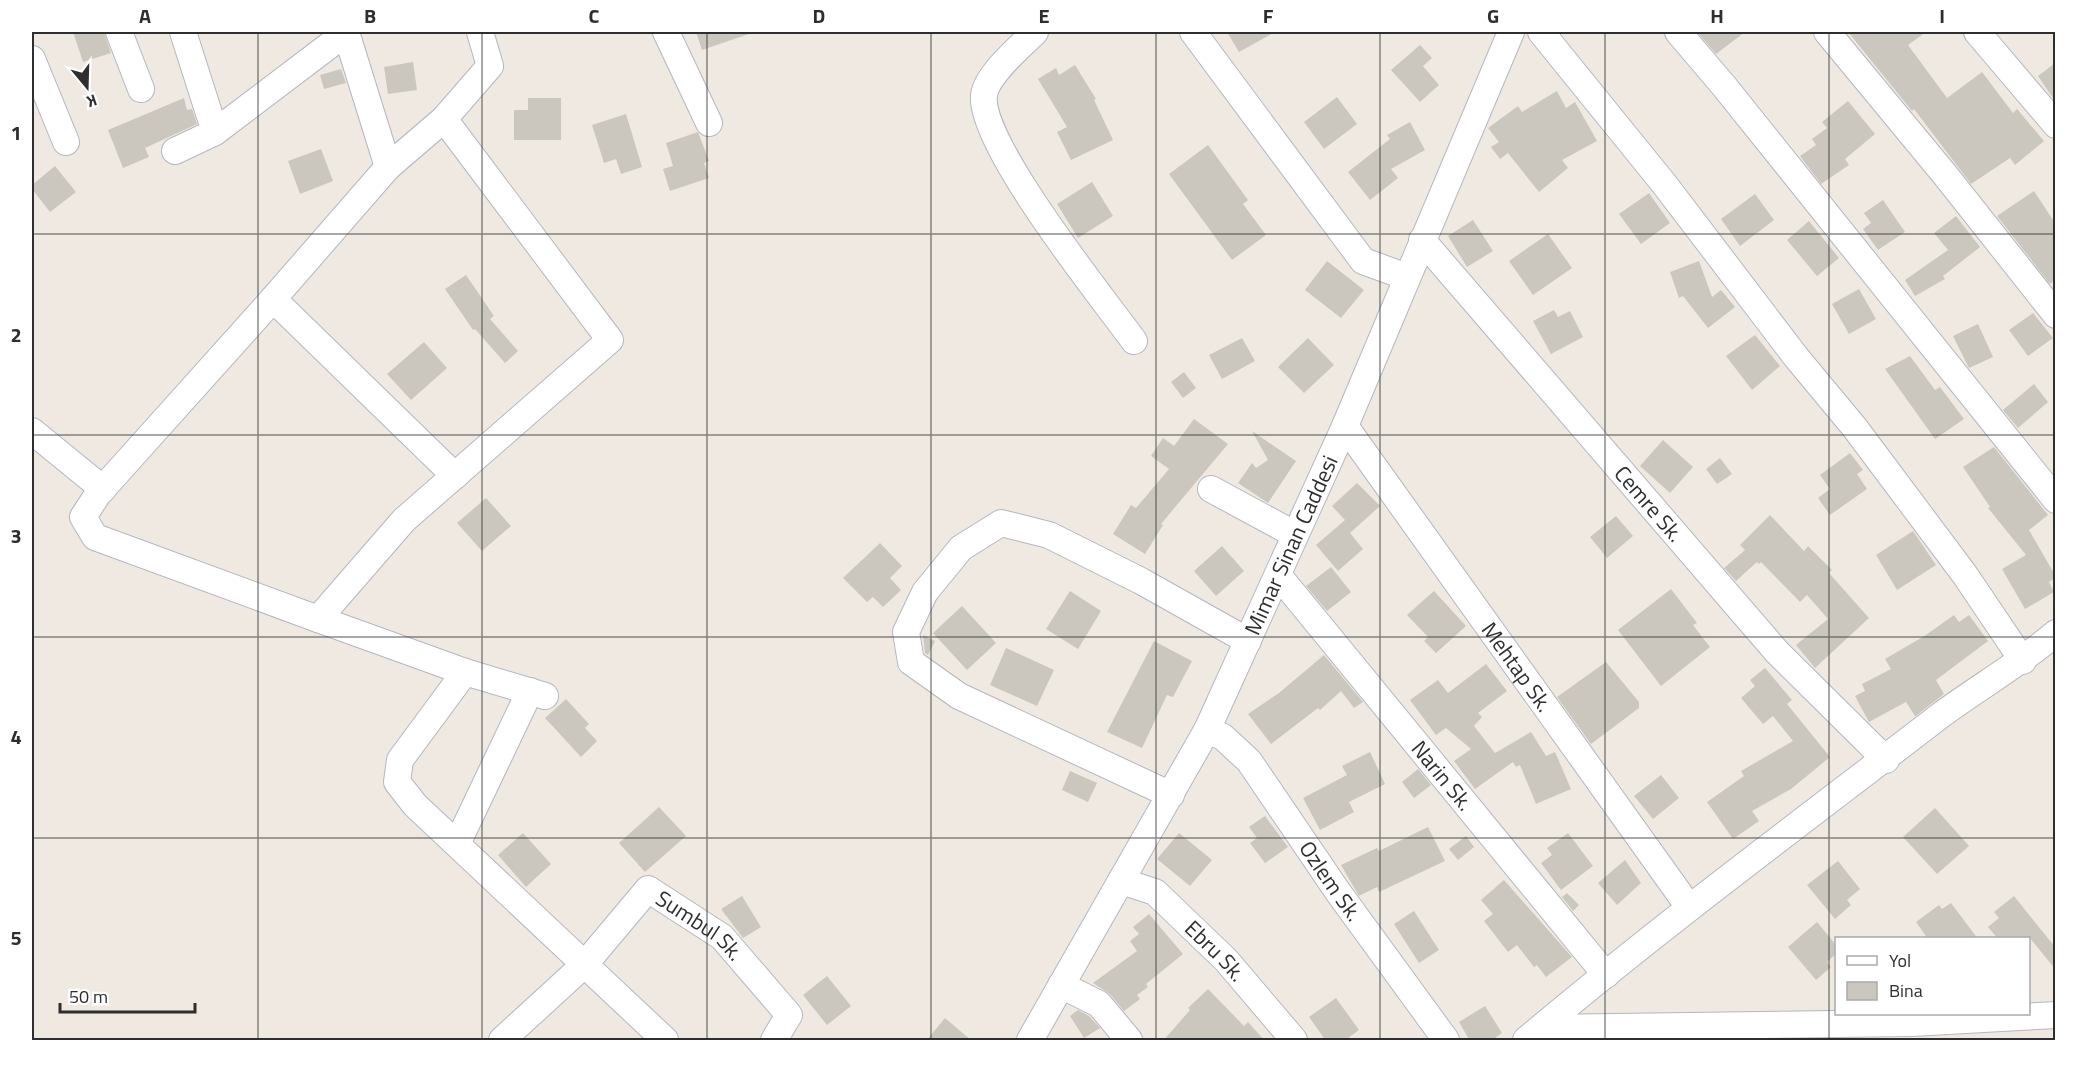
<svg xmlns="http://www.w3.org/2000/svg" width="2087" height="1072" viewBox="0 0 2087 1072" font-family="'Titillium Web',sans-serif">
	<rect width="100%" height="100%" fill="#efe9e1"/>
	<path fill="#cbc7bf" d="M 73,32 L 104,32 L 111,53 L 83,62 Z
		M 696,32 L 749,32 L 749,34 L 702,50 Z
		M 1227,32 L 1275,32 L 1239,52 Z
		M 1697,32 L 1745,32 L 1716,54 Z
		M 1848,32 L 1926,32 L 1908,45 L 1947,98 L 1982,72 L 2013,113 L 2017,109 L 2044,141 L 2015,165 L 2010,158 L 1971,184 L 1914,109 L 1912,111 Z
		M 1420,45 L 1432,58 L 1423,66 L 1439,85 L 1420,102 L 1391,70 Z
		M 413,62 L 417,90 L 388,94 L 384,67 Z
		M 2055,63 L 2055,101 L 2038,76 Z
		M 1075,65 L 1096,99 L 1094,100 L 1113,140 L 1071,160 L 1057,132 L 1067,127 L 1038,79 L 1056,68 L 1059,75 Z
		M 341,69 L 346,83 L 324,89 L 320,75 Z
		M 1557,91 L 1566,108 L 1575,102 L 1597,141 L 1562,160 L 1568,168 L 1539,192 L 1508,153 L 1500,159 L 1491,147 L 1499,142 L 1488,128 L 1518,106 L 1522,112 Z
		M 1337,97 L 1357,124 L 1324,149 L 1304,122 Z
		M 184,98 L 187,110 L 192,109 L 197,124 L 145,148 L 149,157 L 123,168 L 108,130 Z
		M 528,98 L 561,98 L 561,140 L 514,140 L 514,110 L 528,110 Z
		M 1848,101 L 1875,134 L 1845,159 L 1849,165 L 1821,184 L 1800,156 L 1816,145 L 1812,139 L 1827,128 L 1822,122 Z
		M 626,114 L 642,167 L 621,174 L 616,159 L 604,163 L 592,125 Z
		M 1410,122 L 1425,150 L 1391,169 L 1398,178 L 1370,200 L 1348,172 L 1390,139 L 1387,135 Z
		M 698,132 L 709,161 L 704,163 L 709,178 L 670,191 L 663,169 L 673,166 L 666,143 Z
		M 1208,145 L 1248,200 L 1243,204 L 1266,235 L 1232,260 L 1169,174 Z
		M 321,149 L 333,181 L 300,194 L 288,161 Z
		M 55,166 L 76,192 L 50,212 L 32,189 L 32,185 Z
		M 1092,182 L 1113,216 L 1078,238 L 1057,204 Z
		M 2034,191 L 2055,223 L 2055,280 L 2050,284 L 1997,216 Z
		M 1649,193 L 1670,223 L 1641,244 L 1619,214 Z
		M 1755,194 L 1774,220 L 1740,246 L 1721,219 Z
		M 1883,200 L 1905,232 L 1878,250 L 1863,229 L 1871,223 L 1864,213 Z
		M 1956,216 L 1980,247 L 1943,276 L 1945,279 L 1915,296 L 1905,280 L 1948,250 L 1934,233 Z
		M 1473,220 L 1493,251 L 1467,267 L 1448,236 Z
		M 1809,221 L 1839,258 L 1817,276 L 1787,240 Z
		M 1548,234 L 1572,268 L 1533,295 L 1509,261 Z
		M 1327,261 L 1364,290 L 1341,318 L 1305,290 Z
		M 1699,261 L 1712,297 L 1721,290 L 1735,307 L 1708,328 L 1683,296 L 1679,298 L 1670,272 Z
		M 466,275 L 494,316 L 490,319 L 518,351 L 505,363 L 475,329 L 473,330 L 445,289 Z
		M 1859,289 L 1876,319 L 1849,334 L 1832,304 Z
		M 1554,310 L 1558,317 L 1570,311 L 1583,337 L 1551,354 L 1533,321 Z
		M 2033,313 L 2053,338 L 2028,356 L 2009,330 Z
		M 1978,324 L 1993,357 L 1969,368 L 1953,336 Z
		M 1755,335 L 1780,366 L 1752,390 L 1726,356 Z
		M 1242,338 L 1255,361 L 1222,379 L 1209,355 Z
		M 1308,338 L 1334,365 L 1304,393 L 1278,367 Z
		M 424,342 L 447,368 L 411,400 L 387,374 Z
		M 1910,356 L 1935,390 L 1940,387 L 1964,419 L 1935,439 L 1885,369 Z
		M 1184,372 L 1196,388 L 1183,398 L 1171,382 Z
		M 2034,384 L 2048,402 L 2018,428 L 2003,410 Z
		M 1194,419 L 1228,444 L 1161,524 L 1163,525 L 1145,554 L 1113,534 L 1131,505 L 1136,508 L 1169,469 L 1151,456 L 1163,438 L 1174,446 Z
		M 1252,431 L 1296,461 L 1268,503 L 1238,483 L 1252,463 L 1256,468 L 1268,460 Z
		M 1663,440 L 1693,467 L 1670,493 L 1640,466 Z
		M 1994,447 L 2048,515 L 2029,530 L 2055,575 L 2055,578 L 2049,582 L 2054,592 L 2025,609 L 2002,569 L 2026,555 L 1988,508 L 1990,507 L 1963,467 Z
		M 1850,453 L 1863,470 L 1857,474 L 1867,489 L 1830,515 L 1818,498 L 1830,489 L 1820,475 Z
		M 1720,458 L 1732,474 L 1717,484 L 1706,469 Z
		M 1357,483 L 1380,506 L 1350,533 L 1363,549 L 1338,571 L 1316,545 L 1345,520 L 1332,506 Z
		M 486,498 L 511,526 L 482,551 L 457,523 Z
		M 1770,515 L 1804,551 L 1808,546 L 1832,570 L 1829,573 L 1869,618 L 1815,668 L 1796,645 L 1828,619 L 1807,595 L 1800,602 L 1761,562 L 1759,564 L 1757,562 L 1736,581 L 1724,568 L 1745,550 L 1740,545 Z
		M 1616,516 L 1633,536 L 1607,558 L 1590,537 Z
		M 1913,531 L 1936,565 L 1897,590 L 1876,555 Z
		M 880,543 L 902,566 L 890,578 L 901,590 L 883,607 L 873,597 L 867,602 L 843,578 Z
		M 1222,546 L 1244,571 L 1216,596 L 1194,571 Z
		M 1331,567 L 1351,592 L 1327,611 L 1306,586 Z
		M 1671,589 L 1697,623 L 1693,625 L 1710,647 L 1661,686 L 1618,630 Z
		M 1070,591 L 1101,611 L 1078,649 L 1046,629 Z
		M 1434,591 L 1466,626 L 1436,653 L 1424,641 L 1428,637 L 1407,615 Z
		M 962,606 L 996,643 L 967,670 L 933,633 Z
		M 1954,615 L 1959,622 L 1969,615 L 1988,641 L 1936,680 L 1944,694 L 1917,715 L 1915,716 L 1906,702 L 1869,722 L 1855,696 L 1865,691 L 1862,684 L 1891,669 L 1885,659 L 1926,635 Z
		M 923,635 L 935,641 L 928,655 L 925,653 Z
		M 1154,641 L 1192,661 L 1173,697 L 1167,695 L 1142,748 L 1107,732 Z
		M 1006,648 L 1054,670 L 1037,706 L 990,685 Z
		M 1324,655 L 1363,702 L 1354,708 L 1341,691 L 1320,710 L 1318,708 L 1271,744 L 1248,714 L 1279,693 Z
		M 1606,662 L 1639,702 L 1639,708 L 1591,744 L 1557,697 Z
		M 1486,664 L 1507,691 L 1478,713 L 1482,717 L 1474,726 L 1495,753 L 1531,732 L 1546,756 L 1555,752 L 1571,789 L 1536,804 L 1520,765 L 1516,767 L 1513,762 L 1475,789 L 1454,761 L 1471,749 L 1446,728 L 1436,735 L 1410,700 L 1438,680 L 1448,693 Z
		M 1765,668 L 1792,700 L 1787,704 L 1830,757 L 1791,789 L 1752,811 L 1759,821 L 1733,839 L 1707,802 L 1744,776 L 1741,771 L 1793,741 L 1773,716 L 1763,724 L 1741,698 L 1755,686 L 1750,680 Z
		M 566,699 L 589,724 L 585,728 L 597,741 L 581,757 L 545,718 Z
		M 1370,752 L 1385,784 L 1349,802 L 1354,812 L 1320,830 L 1303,798 L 1347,775 L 1342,766 Z
		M 1418,769 L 1431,785 L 1414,798 L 1402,782 Z
		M 1070,771 L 1097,783 L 1088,802 L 1062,790 Z
		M 1661,775 L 1679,798 L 1653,819 L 1634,796 Z
		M 659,807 L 686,836 L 645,872 L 619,843 Z
		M 1935,808 L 1969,846 L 1937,874 L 1903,837 Z
		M 1265,816 L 1288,847 L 1265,863 L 1250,843 L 1257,838 L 1249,827 Z
		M 1428,827 L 1445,861 L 1379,892 L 1377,887 L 1359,896 L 1341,865 L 1377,848 L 1379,851 Z
		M 523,833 L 551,864 L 526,887 L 498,855 Z
		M 1179,833 L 1212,860 L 1190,886 L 1157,859 Z
		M 1568,833 L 1593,866 L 1561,890 L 1541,863 L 1552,855 L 1547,848 Z
		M 1466,836 L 1474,847 L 1458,860 L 1449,849 Z
		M 1625,860 L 1641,883 L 1617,905 L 1598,883 Z
		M 1838,861 L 1860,889 L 1847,900 L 1851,905 L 1835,919 L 1807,885 Z
		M 1504,880 L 1572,957 L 1546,977 L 1537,965 L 1534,967 L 1517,945 L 1508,952 L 1484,921 L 1493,914 L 1481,900 Z
		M 1567,893 L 1579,905 L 1573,911 L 1562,897 Z
		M 742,896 L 761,927 L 743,938 L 721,909 Z
		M 2014,896 L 2055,947 L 2055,969 L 2030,938 L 1998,939 L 1988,927 L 1999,918 L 1994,912 Z
		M 1951,903 L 1978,939 L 1928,939 L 1916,922 L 1939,905 L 1942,909 Z
		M 1414,911 L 1439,950 L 1419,963 L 1394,924 Z
		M 1149,914 L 1183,954 L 1146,984 L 1148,987 L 1137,995 L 1140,999 L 1124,1011 L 1110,994 L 1093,983 L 1137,951 L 1130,941 L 1139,934 L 1133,927 Z
		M 1817,922 L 1836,945 L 1836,954 L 1827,962 L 1831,967 L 1816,980 L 1788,947 Z
		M 827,976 L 851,1006 L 827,1025 L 803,995 Z
		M 1208,989 L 1244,1026 L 1248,1022 L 1265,1041 L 1163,1041 L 1190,1010 L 1188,1008 Z
		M 1336,998 L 1359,1030 L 1344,1041 L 1326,1041 L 1309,1017 Z
		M 1485,1006 L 1502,1033 L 1491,1041 L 1470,1041 L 1459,1022 Z
		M 1078,1010 L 1089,1016 L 1100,1028 L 1084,1038 L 1070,1016 Z
		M 945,1018 L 972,1041 L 926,1041 Z"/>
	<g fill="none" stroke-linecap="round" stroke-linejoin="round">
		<g stroke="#b4b7c1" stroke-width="28">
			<g id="minor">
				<path d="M 119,32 L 141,89"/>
				<path d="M 183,32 L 215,132 L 347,32"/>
				<path d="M 346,32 L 388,167"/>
				<path d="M 666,32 L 709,123"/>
				<path d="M 1035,32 C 1021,46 987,74 984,95 C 978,143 1102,297 1134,341"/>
				<path d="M 1193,32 L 1363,261 L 1407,277"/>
				<path d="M 1541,32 L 1665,185 L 1796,357 L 1855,428 L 1965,575 L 2023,661"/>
				<path d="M 1678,32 L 1724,86 L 2056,500"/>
				<path d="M 1827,32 L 1946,176 L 2056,315"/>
				<path d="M 1977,32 L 2056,125"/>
				<path d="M 32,59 L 66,142"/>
				<path d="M 444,119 L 490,66 L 480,32"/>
				<path d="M 175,151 L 215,132"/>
				<path id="s1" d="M 1422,240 L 1777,652 L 1886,760"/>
				<path d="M 273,299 L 388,167 L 444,119 L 610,340 L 404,520 L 318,619 L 465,672 L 400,760 L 397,782 L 415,805 L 665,1040"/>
				<path id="s2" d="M 1345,426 L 1689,907"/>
				<path d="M 32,431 L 103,489"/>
				<path d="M 1211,489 L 1294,534"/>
				<path id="s3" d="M 1279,576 L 1606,975"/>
				<path d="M 318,619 L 95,537 L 83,517 L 98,494 L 273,299 L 455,476"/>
				<path d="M 465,672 L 545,696"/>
				<path id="s4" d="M 1207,730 L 1223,737 L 1249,761 L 1338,892 L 1446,1040"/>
				<path d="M 1171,795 L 959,696 L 911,662 L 906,632 L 925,592 L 961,548 L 1001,523 L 1049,535 L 1141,581 L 1248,641"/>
				<path d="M 457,844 L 530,691"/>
				<path id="s5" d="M 1121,881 L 1155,892 L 1226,960 L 1294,1040"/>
				<path d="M 1061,985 L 1099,1004 L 1129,1040"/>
				<path d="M 1541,1028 L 1912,1023 L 2056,1015"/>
				<path id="s6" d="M 502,1040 L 585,964 L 648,889 L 722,937 L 789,1015 L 774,1040"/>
				<path id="s7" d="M 1030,1040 L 1207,730 L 1345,426 L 1511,32"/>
				<path d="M 1526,1040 C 1660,927 1802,822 1941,715 C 1979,687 2019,664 2056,633"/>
			</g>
		</g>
		<use href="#minor" stroke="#fff" stroke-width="26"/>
	</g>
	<path fill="none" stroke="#2e2e2e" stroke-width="1.5" stroke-opacity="0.55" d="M 258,32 L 258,1040M 482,32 L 482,1040M 707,32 L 707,1040M 931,32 L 931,1040M 1156,32 L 1156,1040M 1380,32 L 1380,1040M 1605,32 L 1605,1040M 1829,32 L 1829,1040M 32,234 L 2056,234M 32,435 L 2056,435M 32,637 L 2056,637M 32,838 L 2056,838"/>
	<g text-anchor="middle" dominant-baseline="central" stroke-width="4.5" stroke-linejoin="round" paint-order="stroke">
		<g font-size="22" fill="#2e2e2e" stroke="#fff">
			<text stroke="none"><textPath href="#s1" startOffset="348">Cemre Sk.</textPath></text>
			<text stroke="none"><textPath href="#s7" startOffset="560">Mimar Sinan Caddesi</textPath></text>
			<text stroke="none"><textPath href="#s2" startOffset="296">Mehtap Sk.</textPath></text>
			<text stroke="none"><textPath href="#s3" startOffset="258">Narin Sk.</textPath></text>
			<text stroke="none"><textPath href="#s4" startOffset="198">Ozlem Sk.</textPath></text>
			<text stroke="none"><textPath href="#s6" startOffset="274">Sumbul Sk.</textPath></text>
			<text stroke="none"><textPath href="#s5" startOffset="120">Ebru Sk.</textPath></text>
		</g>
	</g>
	<rect width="2087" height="1072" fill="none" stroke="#ffffff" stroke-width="66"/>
	<rect x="1835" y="937" width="195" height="78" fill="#ffffff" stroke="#ababab" stroke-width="1.5"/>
	<rect x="1847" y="956" width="30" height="9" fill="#ffffff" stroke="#ababab" stroke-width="1.5"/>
	<text x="1889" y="967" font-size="18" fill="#2e2e2e">Yol</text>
	<rect x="1847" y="982" width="30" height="18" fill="#cbc7bf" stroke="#ababab" stroke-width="1.5"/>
	<text x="1889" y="997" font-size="18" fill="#2e2e2e">Bina</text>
	<g transform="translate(87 87) rotate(161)" stroke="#ffffff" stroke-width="4.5" paint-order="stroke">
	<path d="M0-4.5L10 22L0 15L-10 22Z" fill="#2e2e2e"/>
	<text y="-9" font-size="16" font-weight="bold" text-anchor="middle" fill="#2e2e2e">K</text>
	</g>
	<path d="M60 1003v9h135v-9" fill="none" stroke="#2e2e2e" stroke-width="3"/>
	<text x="69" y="1003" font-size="18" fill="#2e2e2e" stroke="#ffffff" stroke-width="4.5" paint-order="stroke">50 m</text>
	<rect x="33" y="33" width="2021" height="1006" fill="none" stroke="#2e2e2e" stroke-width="2"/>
	<g font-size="20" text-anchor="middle" font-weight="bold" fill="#2e2e2e">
		<text x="145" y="23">A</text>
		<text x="370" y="23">B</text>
		<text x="594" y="23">C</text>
		<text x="819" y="23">D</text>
		<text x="1044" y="23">E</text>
		<text x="1268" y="23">F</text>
		<text x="1493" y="23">G</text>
		<text x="1717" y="23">H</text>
		<text x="1942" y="23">I</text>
		<text x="16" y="140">1</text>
		<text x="16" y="342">2</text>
		<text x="16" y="543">3</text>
		<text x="16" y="744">4</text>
		<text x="16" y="945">5</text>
	</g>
</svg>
